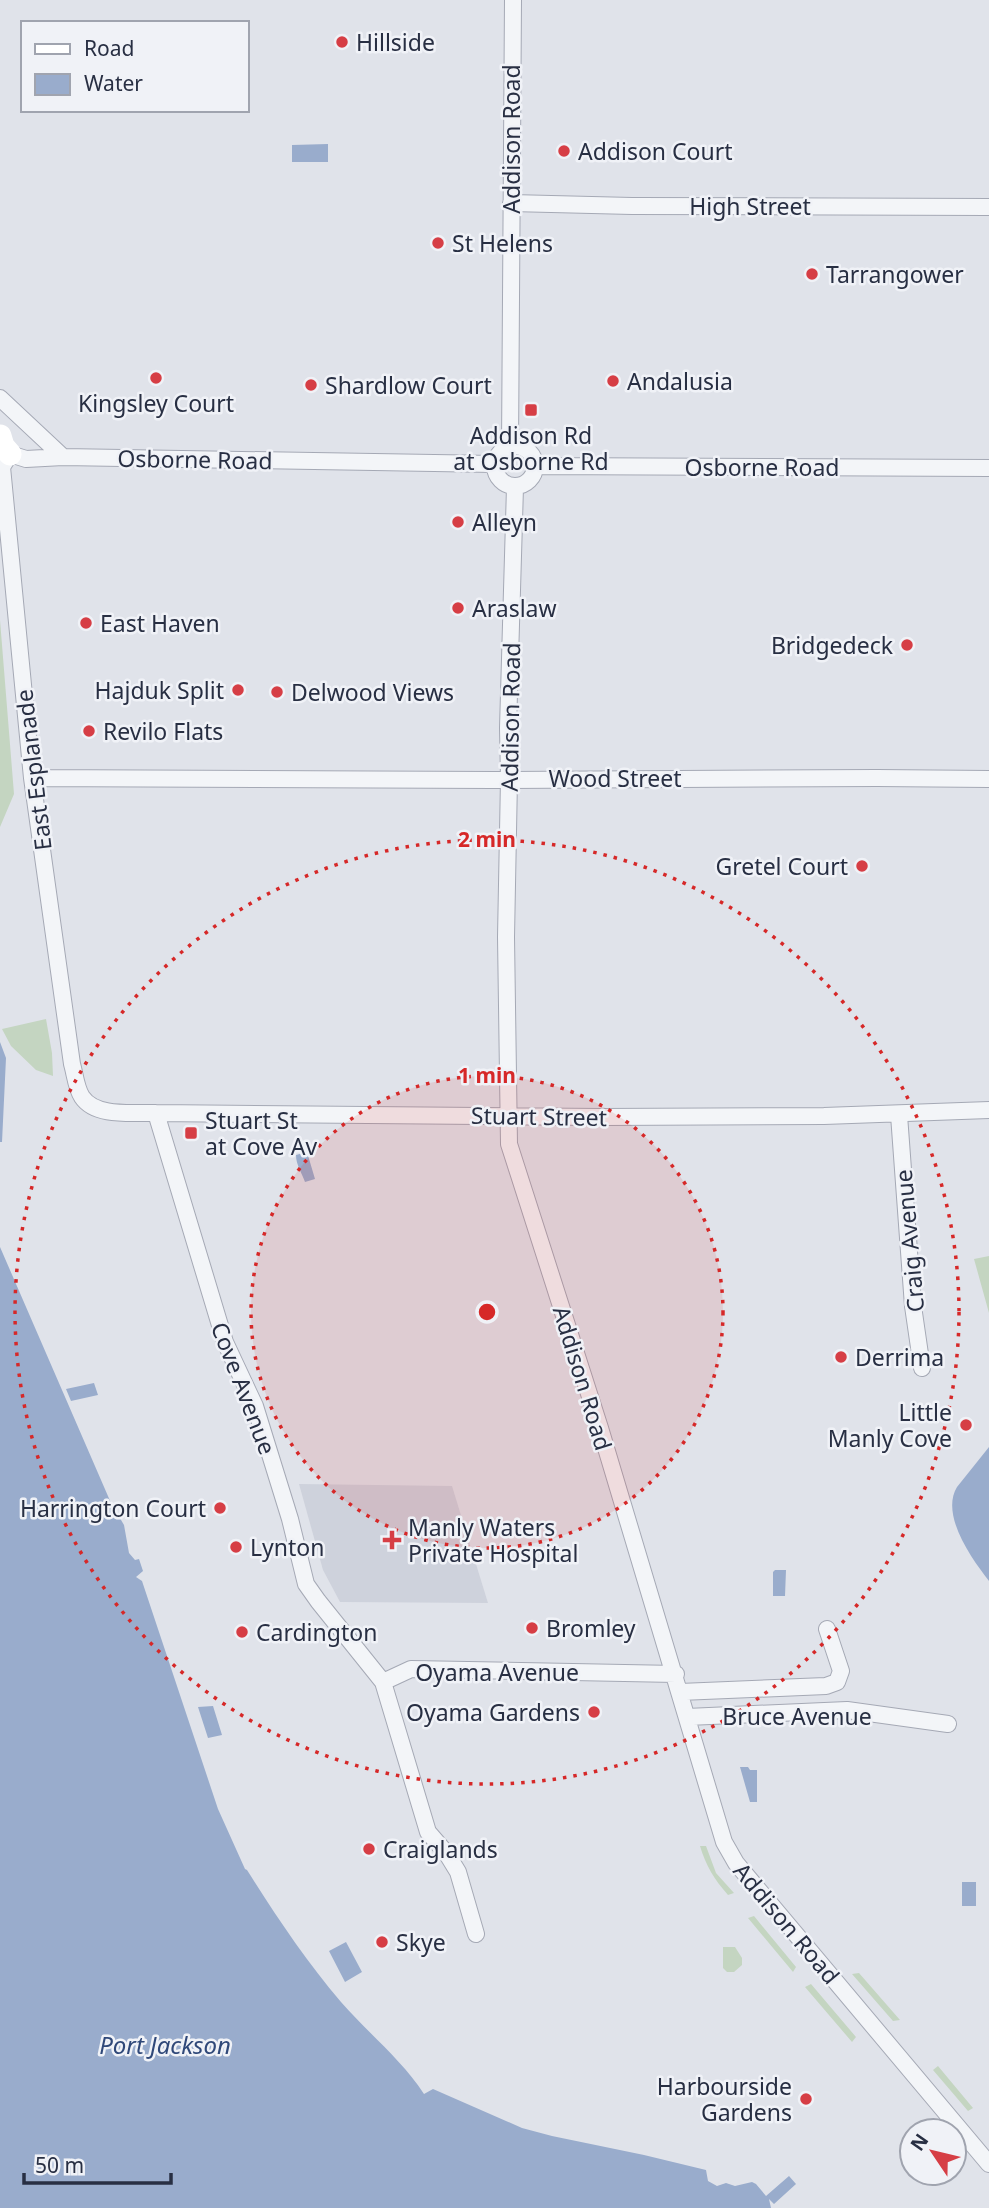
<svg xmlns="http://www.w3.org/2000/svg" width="989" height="2208" viewBox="0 0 989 2208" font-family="'Noto Sans',sans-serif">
	<rect width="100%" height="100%" fill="#e0e3ea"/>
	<path fill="#ced2dc" d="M 299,1484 L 452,1486 L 488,1603 L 340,1602 L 323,1570 Z"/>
	<path fill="#c4d5c1" d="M 0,620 L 14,794 L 0,827 Z
		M 46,1019 L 52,1053 L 53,1076 L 36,1070 L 11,1046 L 2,1029 Z
		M 989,1256 L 989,1313 L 974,1259 Z
		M 700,1846 L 706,1846 L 716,1873 L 734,1893 L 728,1895 C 714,1879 706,1866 700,1846 Z
		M 754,1916 L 796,1967 L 793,1972 L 748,1918 Z
		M 723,1947 L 735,1947 L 742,1958 L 742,1965 L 734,1972 L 727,1972 L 723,1968 Z
		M 859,1973 L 900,2020 L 893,2021 L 852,1974 Z
		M 811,1984 L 856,2037 L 852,2042 L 805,1987 Z
		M 938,2066 L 973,2108 L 968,2111 L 933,2070 Z"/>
	<path fill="#99accc" d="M 328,144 L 328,162 L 292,162 L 292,145 Z
		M 0,1042 L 6,1058 L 2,1142 L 0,1142 Z
		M 307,1152 L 315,1179 L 305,1182 C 302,1173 296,1165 296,1155 Z
		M 0,1247 L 111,1503 L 124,1525 L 129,1553 L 135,1560 L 139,1559 L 143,1571 L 136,1577 L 142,1581 L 218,1809 L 245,1869 L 247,1870 C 276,1916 306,1961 341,2002 C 369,2034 402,2060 424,2094 L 433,2089 L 522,2128 L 552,2136 L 644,2155 L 706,2170 L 708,2181 L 717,2186 L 726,2183 L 735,2186 L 752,2182 L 756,2184 L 766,2196 L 789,2176 L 796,2184 L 774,2204 L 769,2199 L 771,2208 L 0,2208 Z
		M 94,1383 L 98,1395 L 71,1401 L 66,1389 Z
		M 989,1447 L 989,1581 C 972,1559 940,1515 957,1487 Z
		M 775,1570 L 786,1570 L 785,1596 L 773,1596 L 773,1572 Z
		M 213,1706 L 222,1735 L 208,1738 L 198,1707 Z
		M 740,1767 L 748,1767 L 750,1770 L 757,1770 L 757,1802 L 750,1802 Z
		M 962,1882 L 976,1882 L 976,1906 L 962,1906 Z
		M 346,1942 L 362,1972 L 345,1982 L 329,1951 Z"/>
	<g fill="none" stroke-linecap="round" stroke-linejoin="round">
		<g stroke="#a5a9b5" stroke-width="18">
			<path id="street" d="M 511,203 L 632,206 L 989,207
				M 0,398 L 63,457
				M495 466a20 20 0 1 1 40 0a20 20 0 1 1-40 0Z
				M 510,447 L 513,0
				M 494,464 L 63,457 L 26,459 L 10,454 L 2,467 L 32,778 L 72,1064 C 75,1074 76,1088 82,1097 C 96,1118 134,1112 156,1113 L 602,1117 L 824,1116 L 989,1110
				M 535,466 L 989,468
				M 515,487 L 508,728 L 509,779 L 506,937 L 509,1144 L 600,1428 L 724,1842 L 736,1863 L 989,2164
				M 32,778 L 493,780 L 877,778 L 989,779
				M 156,1113 L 225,1342 L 255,1406 L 290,1519 L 306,1584 L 318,1601 L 383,1682
				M 899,1115 L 913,1306 L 922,1368
				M 680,1692 L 826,1686 L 837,1682 L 841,1671 L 827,1629
				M 687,1717 L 847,1710 L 948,1724
				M 476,1934 L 458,1872 L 447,1854 L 428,1832 L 383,1682 L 411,1669 L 676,1674"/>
		</g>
		<use href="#street" stroke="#f3f5f8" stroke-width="16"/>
		<path stroke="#fff" stroke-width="23" d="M 0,436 L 3,446 L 10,454"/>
	</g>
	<circle cx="487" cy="1312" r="236" fill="#d62828" fill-opacity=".12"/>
	<g fill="none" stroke="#d62828" stroke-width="3.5" stroke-dasharray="3.5 7">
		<circle cx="487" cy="1312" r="236"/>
		<circle cx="487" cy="1312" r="472"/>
	</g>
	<g fill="#d63e45" stroke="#f0f2f7" stroke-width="2.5">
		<circle cx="342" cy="42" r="7"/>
		<circle cx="564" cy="151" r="7"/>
		<circle cx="438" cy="243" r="7"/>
		<circle cx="812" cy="274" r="7"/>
		<circle cx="156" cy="378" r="7"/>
		<circle cx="613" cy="381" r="7"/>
		<circle cx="311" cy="385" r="7"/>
		<rect x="524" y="403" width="14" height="14" rx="3.5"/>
		<circle cx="458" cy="522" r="7"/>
		<circle cx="458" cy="608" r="7"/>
		<circle cx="86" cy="623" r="7"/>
		<circle cx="907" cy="645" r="7"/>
		<circle cx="238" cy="690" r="7"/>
		<circle cx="277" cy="692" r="7"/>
		<circle cx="89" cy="731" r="7"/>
		<circle cx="862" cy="866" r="7"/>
		<rect x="184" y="1126" width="14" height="14" rx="3.5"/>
		<circle cx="841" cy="1357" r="7"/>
		<circle cx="966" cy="1425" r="7"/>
		<circle cx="220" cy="1508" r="7"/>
		<path d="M388.5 1529.5h7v7h7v7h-7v7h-7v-7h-7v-7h7z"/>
		<circle cx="236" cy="1547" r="7"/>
		<circle cx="532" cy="1628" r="7"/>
		<circle cx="242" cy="1632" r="7"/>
		<circle cx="594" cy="1712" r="7"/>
		<circle cx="369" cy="1849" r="7"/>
		<circle cx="382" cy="1942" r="7"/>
		<circle cx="806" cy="2099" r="7"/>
	</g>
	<g text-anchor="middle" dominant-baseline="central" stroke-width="5" stroke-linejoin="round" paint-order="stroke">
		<g font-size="23" fill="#282f43" stroke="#f0f2f7" text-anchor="start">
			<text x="356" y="42">Hillside</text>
			<text x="578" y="151">Addison Court</text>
			<text x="452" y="243">St Helens</text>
			<text x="826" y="274">Tarrangower</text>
			<text x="627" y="381">Andalusia</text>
			<text x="325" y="385">Shardlow Court</text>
			<text x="156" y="403" text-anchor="middle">Kingsley Court</text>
			<text x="531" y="435" text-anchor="middle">Addison Rd<tspan x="531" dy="26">at Osborne Rd</tspan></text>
			<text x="472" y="522">Alleyn</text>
			<text x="472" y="608">Araslaw</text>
			<text x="100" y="623">East Haven</text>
			<text x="893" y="645" text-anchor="end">Bridgedeck</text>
			<text x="224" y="690" text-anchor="end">Hajduk Split</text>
			<text x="291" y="692">Delwood Views</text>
			<text x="103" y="731">Revilo Flats</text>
			<text x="848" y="866" text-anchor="end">Gretel Court</text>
			<text x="205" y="1120">Stuart St<tspan x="205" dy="26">at Cove Av</tspan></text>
			<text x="855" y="1357">Derrima</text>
			<text x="952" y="1412" text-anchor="end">Little<tspan x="952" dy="26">Manly Cove</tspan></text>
			<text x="206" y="1508" text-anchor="end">Harrington Court</text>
			<text x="408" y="1527">Manly Waters<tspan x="408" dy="26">Private Hospital</tspan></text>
			<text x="250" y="1547">Lynton</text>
			<text x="546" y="1628">Bromley</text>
			<text x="256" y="1632">Cardington</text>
			<text x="580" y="1712" text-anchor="end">Oyama Gardens</text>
			<text x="383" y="1849">Craiglands</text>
			<text x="396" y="1942">Skye</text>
			<text x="792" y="2086" text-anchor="end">Harbourside<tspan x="792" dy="26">Gardens</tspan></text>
		</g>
		<g font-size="23" fill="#282f43" stroke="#f0f2f7">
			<text transform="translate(511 139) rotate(-90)">Addison Road</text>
			<text x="750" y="206">High Street</text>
			<text transform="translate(195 459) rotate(1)">Osborne Road</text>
			<text x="762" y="467">Osborne Road</text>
			<text transform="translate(510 717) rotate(-89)">Addison Road</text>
			<text transform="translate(33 770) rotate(-97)">East Esplanade</text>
			<text x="615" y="778">Wood Street</text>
			<text transform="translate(539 1116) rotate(1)">Stuart Street</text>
			<text transform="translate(909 1241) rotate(-95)">Craig Avenue</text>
			<text transform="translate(583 1378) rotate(73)">Addison Road</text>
			<text transform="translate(244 1388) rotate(69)">Cove Avenue</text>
			<text x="497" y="1672">Oyama Avenue</text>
			<text x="797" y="1716">Bruce Avenue</text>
			<text transform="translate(787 1923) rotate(50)">Addison Road</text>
		</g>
		<g font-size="24" font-style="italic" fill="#2f4879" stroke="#f0f2f7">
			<text x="165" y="2044">Port Jackson</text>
		</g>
	</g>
	<circle cx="487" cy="1312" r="10" fill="#d62828" stroke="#f0f2f7" stroke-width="3.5"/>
	<g font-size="21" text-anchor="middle" font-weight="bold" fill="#d62828" stroke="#f0f2f7" stroke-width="5" stroke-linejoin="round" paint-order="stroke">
		<text x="487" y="847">2 min</text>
		<text x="487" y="1083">1 min</text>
	</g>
	<rect x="21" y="21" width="228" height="91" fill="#f0f2f7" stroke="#a0a4af" stroke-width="2"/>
	<rect x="35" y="44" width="35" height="10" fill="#ffffff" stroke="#a0a4af" stroke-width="2"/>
	<text x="84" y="56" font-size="21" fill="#282f43">Road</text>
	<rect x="35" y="74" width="35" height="21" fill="#99accc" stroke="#a0a4af" stroke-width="2"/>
	<text x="84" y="91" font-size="21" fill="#282f43">Water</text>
	<g transform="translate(933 2152) rotate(305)"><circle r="33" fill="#f0f2f7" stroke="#a0a4af" stroke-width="2"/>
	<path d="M0-5L12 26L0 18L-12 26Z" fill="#d63e45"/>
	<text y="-10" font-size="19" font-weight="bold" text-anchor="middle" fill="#282f43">N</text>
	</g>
	<path d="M24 2173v10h147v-10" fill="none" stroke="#282f43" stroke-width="3.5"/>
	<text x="35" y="2173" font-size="21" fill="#282f43" stroke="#f0f2f7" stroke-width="5" paint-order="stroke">50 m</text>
</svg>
